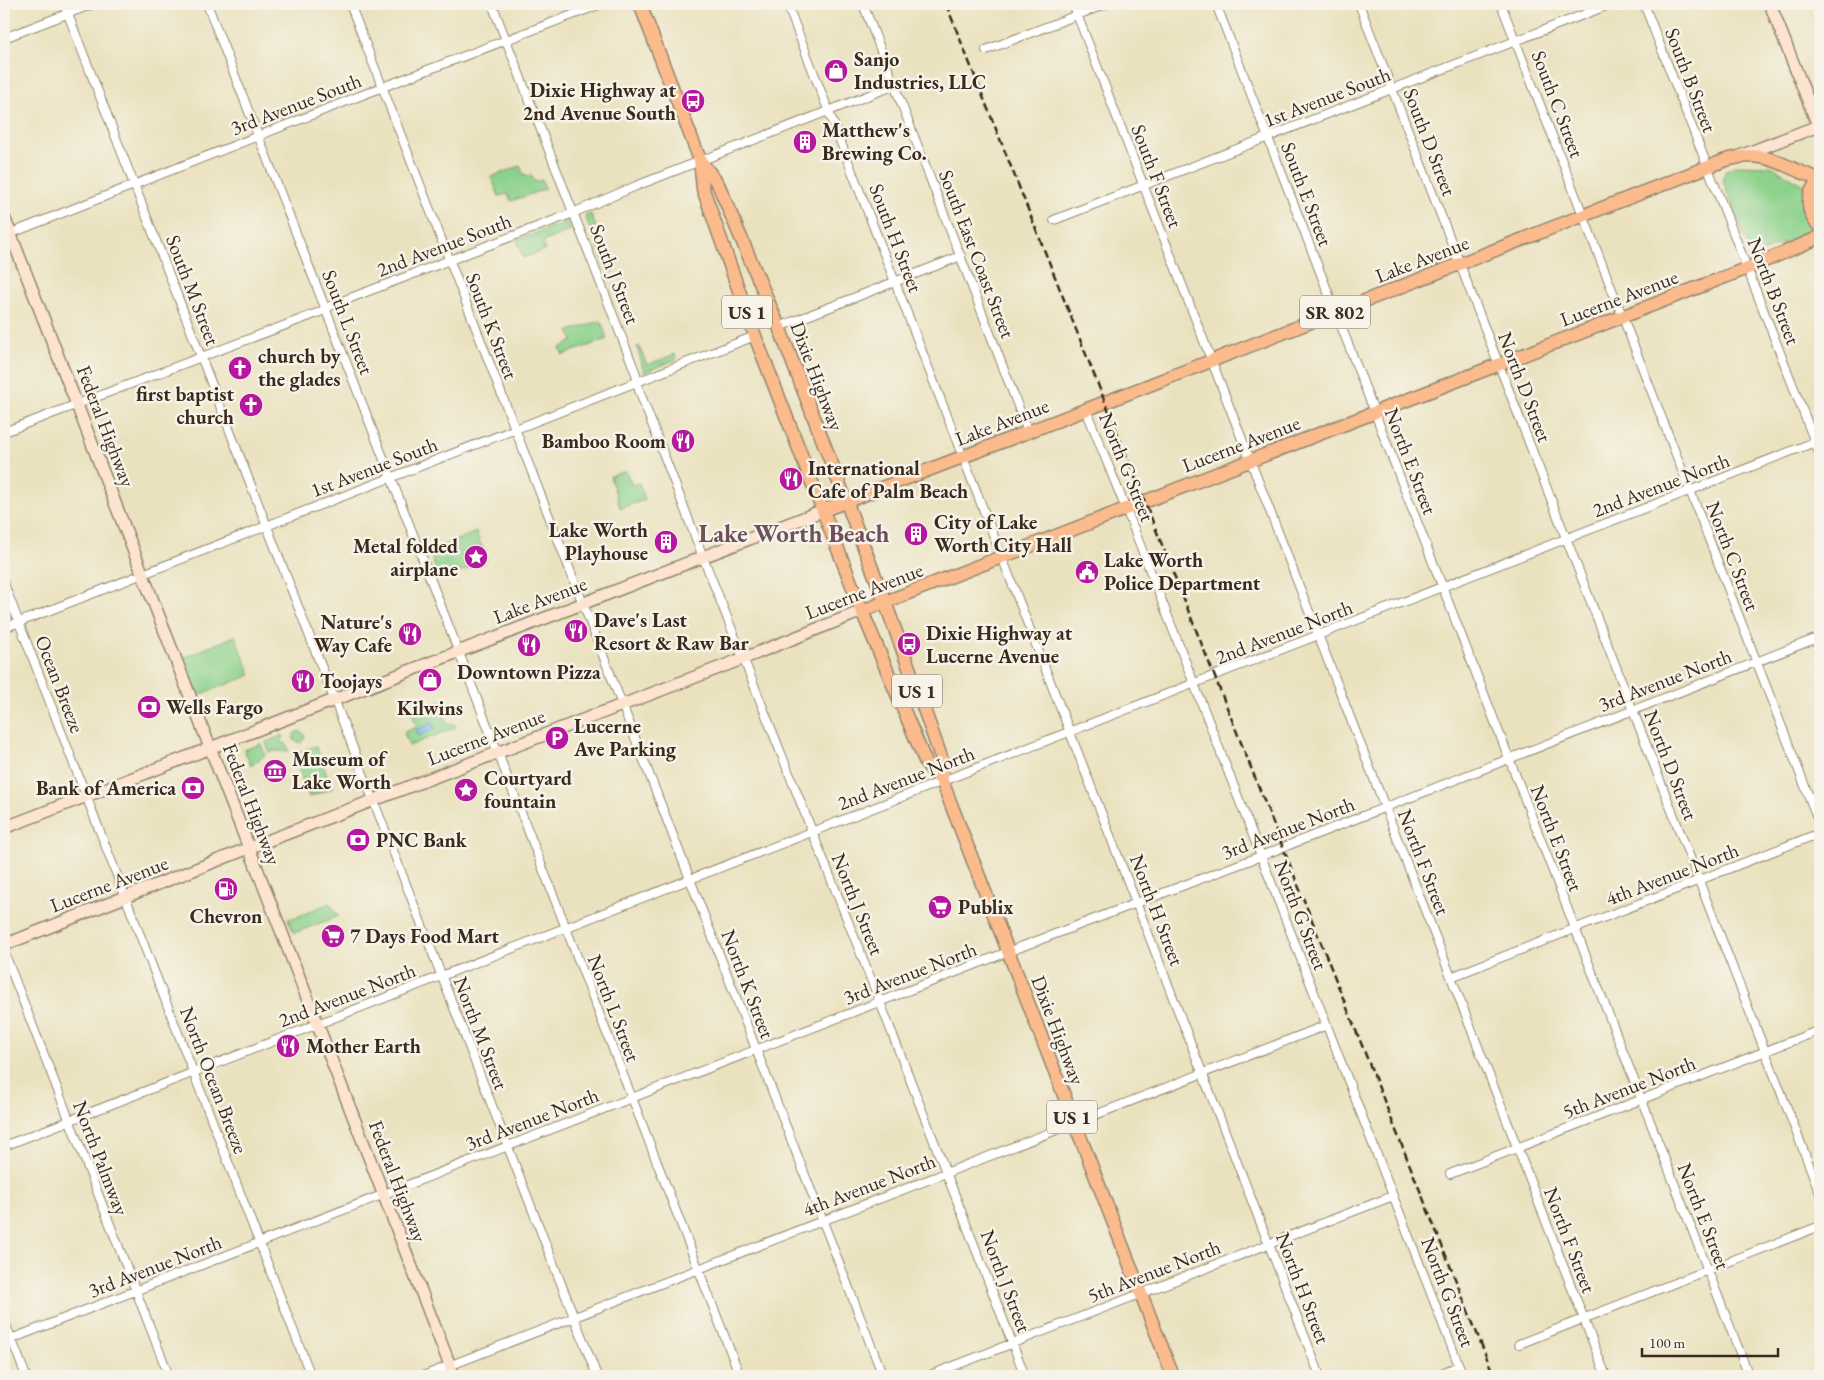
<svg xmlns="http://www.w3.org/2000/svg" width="1824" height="1380" viewBox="0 0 1824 1380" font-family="'EB Garamond',serif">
	<rect width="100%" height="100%" fill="#f7f3e8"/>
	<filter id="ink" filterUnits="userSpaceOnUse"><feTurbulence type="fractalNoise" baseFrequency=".02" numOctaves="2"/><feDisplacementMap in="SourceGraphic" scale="10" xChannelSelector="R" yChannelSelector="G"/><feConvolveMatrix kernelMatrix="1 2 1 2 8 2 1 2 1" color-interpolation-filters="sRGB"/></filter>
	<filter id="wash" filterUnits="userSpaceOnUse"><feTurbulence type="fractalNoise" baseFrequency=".0096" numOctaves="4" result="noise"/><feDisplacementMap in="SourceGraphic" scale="20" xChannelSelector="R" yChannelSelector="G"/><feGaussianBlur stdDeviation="1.12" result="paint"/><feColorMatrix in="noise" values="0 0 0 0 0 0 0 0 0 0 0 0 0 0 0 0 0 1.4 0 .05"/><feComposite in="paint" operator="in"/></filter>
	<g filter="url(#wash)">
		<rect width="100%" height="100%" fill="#eae2bf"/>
		<path fill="#8dd28c" stroke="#647e55" d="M 1736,165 L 1771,166 L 1806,186 L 1805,209 L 1815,230 L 1752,256 L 1723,181 L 1725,171 Z
			M 520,166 L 524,176 L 531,175 L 535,182 L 542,180 L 545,189 L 511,201 L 508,194 L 499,196 L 491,177 Z
			M 591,214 L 596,227 L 590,229 L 585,215 Z
			M 568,221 L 571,230 L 543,242 L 545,250 L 523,258 L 517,240 Z
			M 600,236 L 613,271 L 608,273 L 595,239 Z
			M 601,321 L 607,339 L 563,355 L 560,348 L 573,341 L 569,331 Z
			M 639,346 L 647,365 L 675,354 L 677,359 L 644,372 L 637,347 Z
			M 626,471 L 632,485 L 639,483 L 645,500 L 620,508 L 610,476 Z
			M 476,532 L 487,559 L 484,563 L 444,578 L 439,578 L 429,551 Z
			M 235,636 L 251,675 L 199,695 L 185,662 L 185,657 Z
			M 443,700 L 445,704 L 441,706 L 448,725 L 454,724 L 456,727 L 409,746 L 404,732 L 417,727 L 412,713 Z
			M293.5 737a5.5 5.5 0 1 1 11 0a5.5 5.5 0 1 1-11 0Z
			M 283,735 L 284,738 L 281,740 L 283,745 L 286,743 L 289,751 L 273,751 L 269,752 L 266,742 Z
			M 261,744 L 265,755 L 251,766 L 244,750 Z
			M 316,746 L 332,788 L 309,797 L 293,754 Z
			M 329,903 L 339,916 L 294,933 L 288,919 L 297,917 Z"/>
		<path fill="#73bdec" stroke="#577485" d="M 432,723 L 435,729 L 418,736 L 416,730 Z"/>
	</g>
	<g filter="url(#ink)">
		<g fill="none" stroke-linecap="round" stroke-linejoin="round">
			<g stroke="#92866e" stroke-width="10">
				<path id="street" d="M 64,4 L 597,1376
					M 207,4 L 740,1376
					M 350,4 L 883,1376
					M 492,4 L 636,374 L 639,390 L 703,557 L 880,1002 L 1025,1376
					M 787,4 L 1320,1376
					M 863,4 L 1028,432
					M 1073,4 L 1606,1376
					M 1216,4 L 1749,1376
					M 1359,4 L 1820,1193
					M 1501,4 L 1820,825
					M 1644,4 L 1820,455
					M 4,38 L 93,4
					M 986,50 L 1106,4
					M 1054,220 L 1611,4
					M 4,236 L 375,90 L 601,4
					M 779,327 L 961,256
					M 1086,410 L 1130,519 L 1463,1376
					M 4,432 L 320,312 L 332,305 L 568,215 L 636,186 L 895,85
					M 4,584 L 311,1376
					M 4,628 L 755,336
					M 4,952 L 169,1376
					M 1451,977 L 1820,833
					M 4,1146 L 1820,440
					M 1450,1174 L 1820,1030
					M 4,1320 L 26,1376
					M 11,1339 L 1018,948 L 1261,856 L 1820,637
					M 1519,1344 L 1820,1226
					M 423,1376 L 1327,1025
					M 928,1376 L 1393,1196
					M 1434,1376 L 1459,1366"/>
			</g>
			<g stroke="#92866e" stroke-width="14">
				<path id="secondary" d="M 1770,4 L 1820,131
					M 1740,156 L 1818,126
					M 4,217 L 454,1376
					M 4,828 L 824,510
					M 4,945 L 249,848 L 742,659 L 862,611"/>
			</g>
			<g stroke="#92866e" stroke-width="15">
				<path id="primary" d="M 640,4 L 700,160 L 703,189 L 755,336 L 862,611 L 926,763 L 942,781
					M 700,160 L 718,184 L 779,327 L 885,602 L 915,684 L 941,757 L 942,781 L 1173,1376
					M 1820,179 C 1805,194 1805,212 1820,227
					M 824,510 L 1111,400 L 1723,161 C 1769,147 1780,167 1820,179
					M 862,611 L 1748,268 L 1820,237"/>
			</g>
			<use href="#street" stroke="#fff" stroke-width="8"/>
			<use href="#secondary" stroke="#fde4d1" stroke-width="11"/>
			<use href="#primary" stroke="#fbbb8d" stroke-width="12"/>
			<path stroke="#3b2a1e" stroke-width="2.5" stroke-dasharray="8 4" stroke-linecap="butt" d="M 946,4 L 1494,1376"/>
		</g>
	</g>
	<defs>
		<g id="shop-disc" transform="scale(1.25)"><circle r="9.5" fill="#b5179e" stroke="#f7f3e8"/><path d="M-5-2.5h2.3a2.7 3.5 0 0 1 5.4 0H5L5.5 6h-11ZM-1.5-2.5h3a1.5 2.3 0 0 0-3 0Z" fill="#fff"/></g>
		<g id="bus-disc" transform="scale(1.25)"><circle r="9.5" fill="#b5179e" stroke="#f7f3e8"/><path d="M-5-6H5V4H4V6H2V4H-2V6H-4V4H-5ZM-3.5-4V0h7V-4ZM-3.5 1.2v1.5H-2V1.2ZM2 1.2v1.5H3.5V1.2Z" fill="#fff"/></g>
		<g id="building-disc" transform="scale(1.25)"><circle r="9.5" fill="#b5179e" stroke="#f7f3e8"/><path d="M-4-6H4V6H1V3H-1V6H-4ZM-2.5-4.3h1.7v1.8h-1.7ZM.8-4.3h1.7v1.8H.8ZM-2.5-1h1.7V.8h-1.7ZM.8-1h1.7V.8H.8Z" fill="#fff"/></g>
		<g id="church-disc" transform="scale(1.25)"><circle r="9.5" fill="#b5179e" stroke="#f7f3e8"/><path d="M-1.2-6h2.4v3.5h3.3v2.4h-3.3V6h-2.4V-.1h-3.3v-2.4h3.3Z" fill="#fff"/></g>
		<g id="restaurant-disc" transform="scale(1.25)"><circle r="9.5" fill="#b5179e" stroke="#f7f3e8"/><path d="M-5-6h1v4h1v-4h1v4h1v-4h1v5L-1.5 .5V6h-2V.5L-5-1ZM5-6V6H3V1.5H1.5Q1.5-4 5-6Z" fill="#fff"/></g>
		<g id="sight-disc" transform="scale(1.25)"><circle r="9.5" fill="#b5179e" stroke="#f7f3e8"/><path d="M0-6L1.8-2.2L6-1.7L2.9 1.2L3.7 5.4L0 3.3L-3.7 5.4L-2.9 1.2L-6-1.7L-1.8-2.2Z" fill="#fff"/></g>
		<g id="civic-disc" transform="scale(1.25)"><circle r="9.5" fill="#b5179e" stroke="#f7f3e8"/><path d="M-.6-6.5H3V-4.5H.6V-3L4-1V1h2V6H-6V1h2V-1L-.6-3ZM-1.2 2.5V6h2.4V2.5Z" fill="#fff"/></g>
		<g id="bank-disc" transform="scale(1.25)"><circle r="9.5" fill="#b5179e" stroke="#f7f3e8"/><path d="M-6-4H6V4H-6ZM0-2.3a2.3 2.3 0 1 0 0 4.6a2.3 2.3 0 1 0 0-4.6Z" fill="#fff"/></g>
		<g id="parking-disc" transform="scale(1.25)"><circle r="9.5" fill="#b5179e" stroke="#f7f3e8"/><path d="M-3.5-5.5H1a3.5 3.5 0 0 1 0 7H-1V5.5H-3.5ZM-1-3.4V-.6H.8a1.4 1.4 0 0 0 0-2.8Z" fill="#fff"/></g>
		<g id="museum-disc" transform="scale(1.25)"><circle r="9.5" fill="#b5179e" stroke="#f7f3e8"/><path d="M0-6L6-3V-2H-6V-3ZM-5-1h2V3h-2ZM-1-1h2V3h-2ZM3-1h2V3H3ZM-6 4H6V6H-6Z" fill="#fff"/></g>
		<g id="fuel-disc" transform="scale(1.25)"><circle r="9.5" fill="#b5179e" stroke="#f7f3e8"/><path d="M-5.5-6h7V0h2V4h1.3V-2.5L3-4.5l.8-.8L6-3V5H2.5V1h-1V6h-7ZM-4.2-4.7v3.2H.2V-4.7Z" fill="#fff"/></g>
		<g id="supermarket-disc" transform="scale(1.25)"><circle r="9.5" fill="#b5179e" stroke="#f7f3e8"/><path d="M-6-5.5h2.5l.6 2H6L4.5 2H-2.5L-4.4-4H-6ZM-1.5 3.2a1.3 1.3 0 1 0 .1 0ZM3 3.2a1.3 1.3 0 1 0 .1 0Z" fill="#fff"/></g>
	</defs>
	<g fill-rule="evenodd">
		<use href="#shop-disc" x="836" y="71"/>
		<use href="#bus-disc" x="693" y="101"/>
		<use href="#building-disc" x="805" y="142"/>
		<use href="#church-disc" x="240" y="368"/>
		<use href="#church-disc" x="251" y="405"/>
		<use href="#restaurant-disc" x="683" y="441"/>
		<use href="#restaurant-disc" x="791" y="479"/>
		<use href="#building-disc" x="916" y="534"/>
		<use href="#building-disc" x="666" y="542"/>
		<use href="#sight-disc" x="476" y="557"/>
		<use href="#civic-disc" x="1087" y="572"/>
		<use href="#restaurant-disc" x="576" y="631"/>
		<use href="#restaurant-disc" x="410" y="634"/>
		<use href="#bus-disc" x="909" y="644"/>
		<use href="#restaurant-disc" x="529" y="645"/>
		<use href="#shop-disc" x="430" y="680"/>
		<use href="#restaurant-disc" x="303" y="681"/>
		<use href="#bank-disc" x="149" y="707"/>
		<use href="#parking-disc" x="557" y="738"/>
		<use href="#museum-disc" x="275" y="771"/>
		<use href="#bank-disc" x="193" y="788"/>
		<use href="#sight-disc" x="466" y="790"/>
		<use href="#bank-disc" x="358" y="840"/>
		<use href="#fuel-disc" x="226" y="889"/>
		<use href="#supermarket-disc" x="940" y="907"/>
		<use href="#supermarket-disc" x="333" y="936"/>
		<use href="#restaurant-disc" x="288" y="1046"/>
	</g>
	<g text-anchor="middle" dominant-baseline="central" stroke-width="5" stroke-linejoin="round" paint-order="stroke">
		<g fill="#f7f3e8" stroke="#73665b" stroke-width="1">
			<rect x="722" y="295.5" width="50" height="33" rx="4"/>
			<rect x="1300" y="295.5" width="70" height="33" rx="4"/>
			<rect x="892" y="674.5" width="50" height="33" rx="4"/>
			<rect x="1047" y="1100.5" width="50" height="33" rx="4"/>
		</g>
		<g font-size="19" font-weight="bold" fill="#3b2a1e">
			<text x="747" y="312">US 1</text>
			<text x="1335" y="312">SR 802</text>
			<text x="917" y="691">US 1</text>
			<text x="1072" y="1117">US 1</text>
		</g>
		<g font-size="20" font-weight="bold" fill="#3b2a1e" stroke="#f7f3e8" text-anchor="start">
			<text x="854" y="59">Sanjo<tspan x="854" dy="23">Industries, LLC</tspan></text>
			<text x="676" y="90" text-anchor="end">Dixie Highway at<tspan x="676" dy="23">2nd Avenue South</tspan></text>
			<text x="822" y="130">Matthew's<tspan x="822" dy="23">Brewing Co.</tspan></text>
			<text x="258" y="356">church by<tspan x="258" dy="23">the glades</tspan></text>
			<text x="234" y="394" text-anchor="end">first baptist<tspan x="234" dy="23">church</tspan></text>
			<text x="666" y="441" text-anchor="end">Bamboo Room</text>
			<text x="808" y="468">International<tspan x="808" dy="23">Cafe of Palm Beach</tspan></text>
			<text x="934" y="522">City of Lake<tspan x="934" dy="23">Worth City Hall</tspan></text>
			<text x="648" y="530" text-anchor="end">Lake Worth<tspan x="648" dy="23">Playhouse</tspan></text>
			<text x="458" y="546" text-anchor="end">Metal folded<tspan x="458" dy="23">airplane</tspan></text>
			<text x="1104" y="560">Lake Worth<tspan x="1104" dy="23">Police Department</tspan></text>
			<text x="594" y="620">Dave's Last<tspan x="594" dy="23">Resort &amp; Raw Bar</tspan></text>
			<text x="392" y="622" text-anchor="end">Nature's<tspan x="392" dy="23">Way Cafe</tspan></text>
			<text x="926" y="633">Dixie Highway at<tspan x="926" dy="23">Lucerne Avenue</tspan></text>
			<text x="529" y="672" text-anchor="middle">Downtown Pizza</text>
			<text x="320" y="681">Toojays</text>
			<text x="166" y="707">Wells Fargo</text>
			<text x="430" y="708" text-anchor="middle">Kilwins</text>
			<text x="574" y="726">Lucerne<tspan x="574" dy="23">Ave Parking</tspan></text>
			<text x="292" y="759">Museum of<tspan x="292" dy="23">Lake Worth</tspan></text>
			<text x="484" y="778">Courtyard<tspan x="484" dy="23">fountain</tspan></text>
			<text x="176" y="788" text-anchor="end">Bank of America</text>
			<text x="376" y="840">PNC Bank</text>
			<text x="958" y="907">Publix</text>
			<text x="226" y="916" text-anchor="middle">Chevron</text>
			<text x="350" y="936">7 Days Food Mart</text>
			<text x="306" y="1046">Mother Earth</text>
		</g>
		<g font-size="20" fill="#3b2a1e" stroke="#f7f3e8">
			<text transform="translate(1691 80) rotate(69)">South B Street</text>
			<text transform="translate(1327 97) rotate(-21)">1st Avenue South</text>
			<text transform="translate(296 104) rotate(-21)">3rd Avenue South</text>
			<text transform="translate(1558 104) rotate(69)">South C Street</text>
			<text transform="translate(1430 142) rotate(69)">South D Street</text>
			<text transform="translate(1157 176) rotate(69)">South F Street</text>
			<text transform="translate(1307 194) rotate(69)">South E Street</text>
			<text transform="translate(896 238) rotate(69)">South H Street</text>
			<text transform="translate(444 245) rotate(-21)">2nd Avenue South</text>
			<text transform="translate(977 254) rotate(69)">South East Coast Street</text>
			<text transform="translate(1422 259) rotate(-21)">Lake Avenue</text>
			<text transform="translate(615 274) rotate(69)">South J Street</text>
			<text transform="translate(193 290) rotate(69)">South M Street</text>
			<text transform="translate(1774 291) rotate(69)">North B Street</text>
			<text transform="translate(1619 298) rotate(-21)">Lucerne Avenue</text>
			<text transform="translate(348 322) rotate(69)">South L Street</text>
			<text transform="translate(492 326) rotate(69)">South K Street</text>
			<text transform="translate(817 376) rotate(69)">Dixie Highway</text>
			<text transform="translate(1525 387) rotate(69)">North D Street</text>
			<text transform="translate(1002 422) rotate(-21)">Lake Avenue</text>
			<text transform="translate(106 426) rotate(69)">Federal Highway</text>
			<text transform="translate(1241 444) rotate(-21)">Lucerne Avenue</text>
			<text transform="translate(1411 461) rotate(69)">North E Street</text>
			<text transform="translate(374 467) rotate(-21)">1st Avenue South</text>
			<text transform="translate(1127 467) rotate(68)">North G Street</text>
			<text transform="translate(1661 485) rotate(-21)">2nd Avenue North</text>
			<text transform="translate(1733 556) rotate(69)">North C Street</text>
			<text transform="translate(864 591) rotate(-21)">Lucerne Avenue</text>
			<text transform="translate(540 600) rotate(-21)">Lake Avenue</text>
			<text transform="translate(1284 632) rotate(-21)">2nd Avenue North</text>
			<text transform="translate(1665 680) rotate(-21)">3rd Avenue North</text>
			<text transform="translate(60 684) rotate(69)">Ocean Breeze</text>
			<text transform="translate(486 737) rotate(-21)">Lucerne Avenue</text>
			<text transform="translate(1671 765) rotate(69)">North D Street</text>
			<text transform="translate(906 778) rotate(-21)">2nd Avenue North</text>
			<text transform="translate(252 804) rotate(69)">Federal Highway</text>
			<text transform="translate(1288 828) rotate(-21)">3rd Avenue North</text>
			<text transform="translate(1557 838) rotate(69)">North E Street</text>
			<text transform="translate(1424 862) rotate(69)">North F Street</text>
			<text transform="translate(1672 874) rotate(-21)">4th Avenue North</text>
			<text transform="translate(109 884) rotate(-21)">Lucerne Avenue</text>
			<text transform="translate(858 904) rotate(68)">North J Street</text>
			<text transform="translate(1157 910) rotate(69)">North H Street</text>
			<text transform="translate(1301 915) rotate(69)">North G Street</text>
			<text transform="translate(910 973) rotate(-21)">3rd Avenue North</text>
			<text transform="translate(748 984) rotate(69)">North K Street</text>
			<text transform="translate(347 995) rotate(-21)">2nd Avenue North</text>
			<text transform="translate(614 1008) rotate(69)">North L Street</text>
			<text transform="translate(1058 1030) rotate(69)">Dixie Highway</text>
			<text transform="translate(481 1033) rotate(69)">North M Street</text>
			<text transform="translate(214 1080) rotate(69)">North Ocean Breeze</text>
			<text transform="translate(1629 1087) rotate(-21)">5th Avenue North</text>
			<text transform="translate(532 1119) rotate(-21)">3rd Avenue North</text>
			<text transform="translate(101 1158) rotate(69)">North Palmway</text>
			<text transform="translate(398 1181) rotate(69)">Federal Highway</text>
			<text transform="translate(869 1185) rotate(-21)">4th Avenue North</text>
			<text transform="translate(1704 1216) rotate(69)">North E Street</text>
			<text transform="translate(1570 1240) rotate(69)">North F Street</text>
			<text transform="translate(155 1266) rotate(-21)">3rd Avenue North</text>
			<text transform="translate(1154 1271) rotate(-21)">5th Avenue North</text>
			<text transform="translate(1006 1281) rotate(69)">North J Street</text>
			<text transform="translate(1303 1288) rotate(69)">North H Street</text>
			<text transform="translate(1448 1292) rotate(69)">North G Street</text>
		</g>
		<g font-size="25" font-weight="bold" fill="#6e4f5c" stroke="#f7f3e8">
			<text x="794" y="533">Lake Worth Beach</text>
		</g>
	</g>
	<rect width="1824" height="1380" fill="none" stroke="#f7f3e8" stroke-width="20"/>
	<path d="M1642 1348v8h136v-8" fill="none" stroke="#3b2a1e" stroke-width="2.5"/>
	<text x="1649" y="1348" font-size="15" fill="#3b2a1e" stroke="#f7f3e8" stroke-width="4" paint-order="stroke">100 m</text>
</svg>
